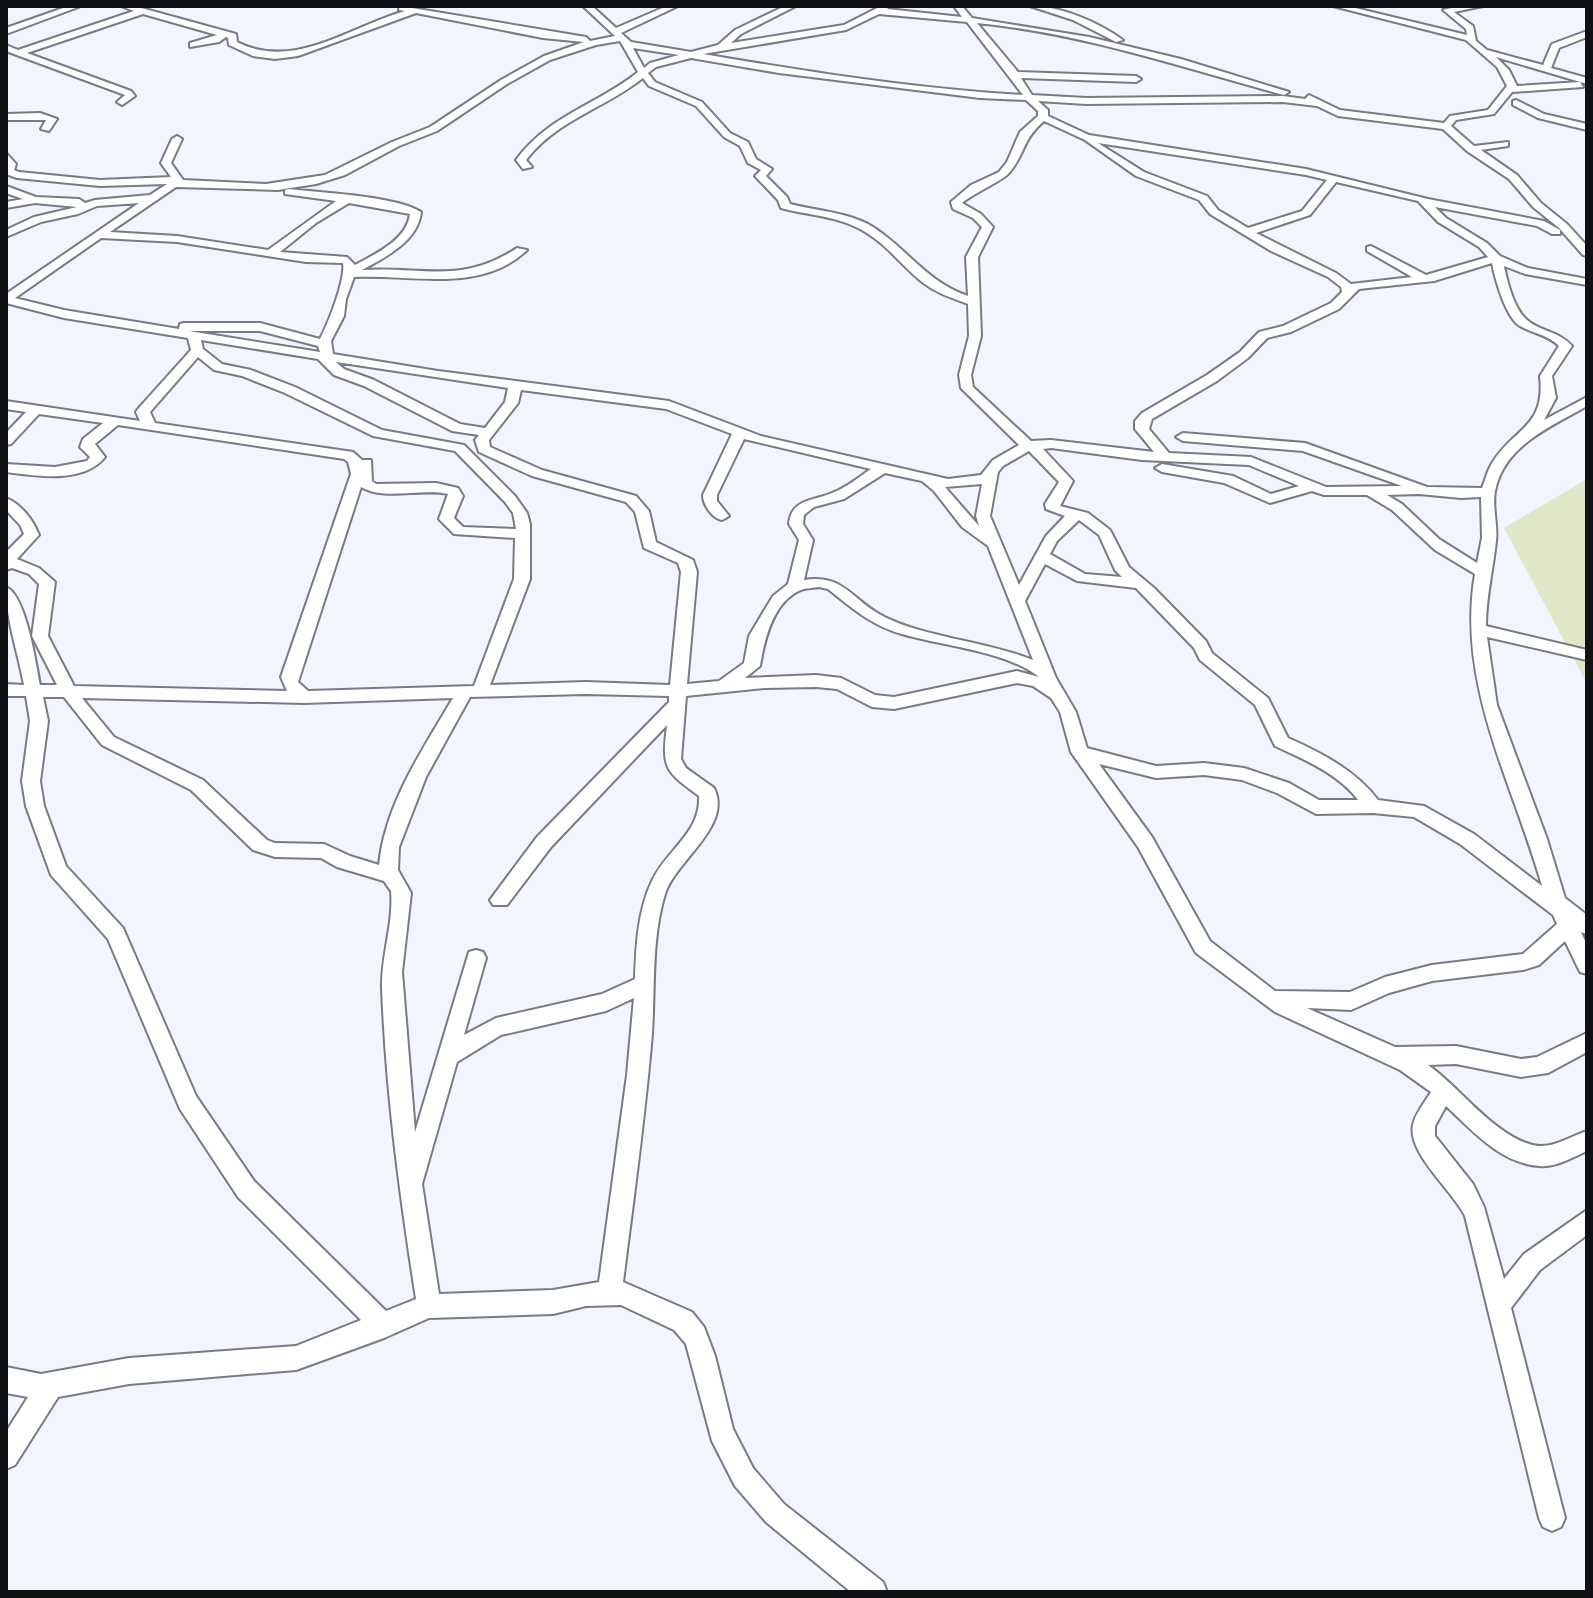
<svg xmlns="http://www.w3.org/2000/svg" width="1593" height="1598" viewBox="0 0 1593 1598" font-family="Manrope,sans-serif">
	<rect width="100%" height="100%" fill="#f2f5fd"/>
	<path fill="#e1e8c8" d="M 1587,479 L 1587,684 L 1504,528 Z"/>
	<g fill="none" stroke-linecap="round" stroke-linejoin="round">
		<g stroke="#777b84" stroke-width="4">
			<path id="street" d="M 69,6 L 81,6 L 6,34 L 6,28 Z
				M 121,6 L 134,6 L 236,34 L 237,42 C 294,71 349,27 405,11 L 399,10 L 400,6 L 586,37 L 590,41 L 615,36 L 583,6 L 592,6 L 616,28 L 667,6 L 678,6 L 621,33 L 631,42 L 691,52 L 718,45 L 735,30 L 785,6 L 796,6 L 741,34 L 731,43 L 844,25 L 881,6 L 891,6 L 887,9 L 962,17 L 954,6 L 962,6 L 972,18 L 1089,37 L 1181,59 L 1289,92 L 1284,95 C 1183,68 1082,33 977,23 L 1018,72 L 1136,76 L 1141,79 L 1136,82 L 1021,78 L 1032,95 L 1086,98 L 1283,96 L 1305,99 L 1309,95 L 1340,110 L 1444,123 L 1450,116 L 1488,110 L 1507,86 L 1497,67 L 1466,40 L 1333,6 L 1347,6 L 1467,35 L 1466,29 L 1443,10 L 1459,6 L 1483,6 L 1454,12 L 1473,26 L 1476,41 L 1487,50 L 1543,65 L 1552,44 L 1587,31 L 1587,37 L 1559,48 L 1551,68 L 1587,78 L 1587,84 L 1496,57 L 1509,70 L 1517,86 L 1580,82 L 1583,87 L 1512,92 L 1494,114 L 1456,120 L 1451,126 L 1474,146 L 1508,142 L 1508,146 L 1481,150 L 1517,175 L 1541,203 L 1567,224 L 1587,246 L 1587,256 L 1583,255 L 1559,228 L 1533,207 L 1509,179 L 1467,151 L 1443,129 L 1338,116 L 1317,106 L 1283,102 L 1086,104 L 1038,101 L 1048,110 L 1048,116 L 1089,135 L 1306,169 L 1428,199 L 1544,221 L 1560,230 L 1560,234 L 1552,234 L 1537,226 L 1435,207 L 1446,218 L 1487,243 L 1500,256 L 1528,268 L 1587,279 L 1587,285 L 1525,274 L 1504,266 C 1507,281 1514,309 1527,320 C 1541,332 1559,331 1572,346 L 1552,376 L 1556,398 L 1544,420 L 1587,397 L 1587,406 C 1551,427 1504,445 1495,491 C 1492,507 1498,525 1496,541 C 1493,570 1486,597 1486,626 L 1587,650 L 1587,660 L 1487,637 L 1497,705 L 1547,839 L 1565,898 L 1587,915 L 1587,934 L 1581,932 L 1587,945 L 1587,974 L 1580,972 L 1565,941 L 1539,965 L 1523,970 L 1432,981 L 1389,993 L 1351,1010 L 1307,1008 L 1395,1047 L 1456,1046 L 1521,1059 L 1537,1057 L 1587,1033 L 1587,1052 L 1548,1073 L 1521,1077 L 1456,1064 L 1428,1065 C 1460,1087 1499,1142 1539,1146 C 1555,1147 1572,1136 1587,1131 L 1587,1151 C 1573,1157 1555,1168 1539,1166 C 1500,1163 1473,1131 1446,1106 L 1435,1126 L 1435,1136 L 1473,1184 L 1484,1207 L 1504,1279 L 1524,1254 L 1587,1210 L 1587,1235 L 1540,1270 L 1511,1308 L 1565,1518 L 1561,1527 L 1552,1531 L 1543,1527 L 1539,1518 L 1465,1216 C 1453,1191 1407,1153 1413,1125 C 1415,1114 1425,1102 1431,1092 L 1400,1070 L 1275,1012 L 1196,953 L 1138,847 L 1071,752 L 1060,712 L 1051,698 L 1033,686 L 1017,683 L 894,709 L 872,707 L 837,689 L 816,687 L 765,688 L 686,696 L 681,759 L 686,768 L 714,788 C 733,826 675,861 665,894 C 650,943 656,995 651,1045 C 644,1124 633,1203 623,1282 L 692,1312 L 704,1327 L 715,1356 L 733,1429 L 753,1468 L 784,1504 L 883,1582 L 887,1592 L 851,1592 L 766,1522 L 735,1486 L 712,1441 L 686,1344 L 674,1330 L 621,1305 L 586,1306 L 553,1314 L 429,1318 L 384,1338 L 296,1370 L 129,1384 L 58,1397 L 15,1465 L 6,1469 L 6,1432 L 28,1397 L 6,1393 L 6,1367 L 41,1374 L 129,1358 L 296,1346 L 361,1320 L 238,1197 L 180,1109 L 108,939 L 51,875 L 26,806 L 22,781 L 30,721 L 26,696 L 6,696 L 6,684 L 24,685 C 18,652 6,620 6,587 C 26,595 36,664 40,685 L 57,685 L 32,636 L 39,584 L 29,574 L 12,568 L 6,570 L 6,552 L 24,534 L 20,525 L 6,510 L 6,498 C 21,504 33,520 39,535 L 17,559 L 39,568 L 55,582 L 48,636 L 74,686 L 287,691 L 281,677 L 351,474 L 348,462 L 344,459 L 118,425 L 95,444 L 105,457 C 83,484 37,476 6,472 L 6,464 L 55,467 L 87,461 L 90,457 L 80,447 L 83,439 L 103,423 L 39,414 L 11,444 L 6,445 L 6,433 L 26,412 L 6,409 L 6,401 L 140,421 L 136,412 L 138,409 L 191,350 L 188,338 L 64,318 L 6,303 L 6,294 L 139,203 L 97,206 L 78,214 L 41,222 L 6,237 L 6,230 L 34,217 L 77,207 L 35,203 L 6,208 L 6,202 L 23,199 L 6,193 L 6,186 L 36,197 L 79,199 L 85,203 L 95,200 L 150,195 L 167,184 L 100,186 L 17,178 L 6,174 L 6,153 L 16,164 L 14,170 L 19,172 L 100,180 L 171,177 L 161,163 L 172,139 L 177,136 L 182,139 L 171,163 L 183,180 L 266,184 L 325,175 L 392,142 L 430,127 L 501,80 L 544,56 L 584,42 L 543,38 L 416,13 L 298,56 L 275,59 L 253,56 L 229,45 L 228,38 L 226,37 L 219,42 L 190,47 L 190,43 L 217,35 L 143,14 L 27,53 L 131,91 L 135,96 L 122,105 L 117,102 L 125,95 L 6,51 L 6,45 L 18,50 L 134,11 ZM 879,14 L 967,22 L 1023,95 C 916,89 809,72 703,54 L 846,30 ZM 620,41 L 638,72 C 597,105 549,115 516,160 L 523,169 L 532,167 L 526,160 C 558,119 604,109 643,78 L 649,86 L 696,106 L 724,137 L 740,146 L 748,163 L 761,170 L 755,176 L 778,200 L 781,208 C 807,215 836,216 860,229 C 885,242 901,265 922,282 C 936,293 952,298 968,304 L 969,336 L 959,375 L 961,388 L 1019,445 L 993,460 L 981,475 L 948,479 L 761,436 L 669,401 L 438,371 L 333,354 L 331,341 L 344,316 L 346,299 L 354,277 C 412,274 481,294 527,250 L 517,248 C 461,285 423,266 362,270 C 386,257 418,241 421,212 C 396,196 322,193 289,189 L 285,190 L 285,194 L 336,201 L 268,250 L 177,236 L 110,232 L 176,187 L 278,190 L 316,184 L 345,175 L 399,146 L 437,131 L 507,84 L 550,60 L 596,45 ZM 633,48 L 679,55 L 650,63 L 644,68 ZM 691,58 L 779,73 L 980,98 L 1026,100 L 1038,111 L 1038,116 L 1020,132 L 1007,162 L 999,172 L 971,185 L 951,202 L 953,209 L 973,218 L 982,227 L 966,257 L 968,296 C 928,283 907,249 873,227 C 848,212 818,211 790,204 L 787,197 L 766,176 L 772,169 L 756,159 L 748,142 L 730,133 L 702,102 L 655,82 L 648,73 L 656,67 ZM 1044,121 L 1085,140 L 1136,176 L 1199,200 L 1210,214 L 1271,251 L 1328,277 L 1341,287 L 1342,292 L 1331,303 L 1283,326 L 1259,332 L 1240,352 L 1207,375 L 1142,413 L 1135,421 L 1135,429 L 1154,452 L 1051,440 L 1031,441 L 973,387 L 971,375 L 981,336 L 978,257 L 993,227 L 981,214 L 962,203 C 974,193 1002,181 1009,173 C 1026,153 1021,141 1044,121 ZM 1098,143 L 1306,175 L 1327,180 L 1302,211 L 1248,228 L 1218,210 L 1207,196 L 1144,172 ZM 1336,182 L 1418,201 L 1438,222 L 1479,247 L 1488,257 L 1426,275 L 1371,246 L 1367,247 L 1367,251 L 1412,277 L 1351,284 L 1336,273 L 1256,233 L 1310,215 ZM 349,203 L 410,214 C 407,240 375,254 355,265 L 347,257 L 280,252 L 316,223 ZM 101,238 L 177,242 L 306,262 L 343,263 C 346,279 328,324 320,339 L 260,323 L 184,323 L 180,324 L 179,329 L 64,310 L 15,298 ZM 1492,263 C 1495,279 1506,318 1520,326 C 1534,334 1548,335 1559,346 L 1540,376 C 1546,429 1512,428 1491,465 C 1487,472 1485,481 1482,488 L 1427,487 L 1305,443 L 1183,433 L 1176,437 L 1183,441 L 1303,451 L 1402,486 L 1326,487 L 1251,457 L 1169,453 L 1149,429 L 1152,419 L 1217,381 L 1248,358 L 1267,338 L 1291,332 L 1339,309 L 1359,289 L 1434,281 ZM 189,331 L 260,331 L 318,346 L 320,352 ZM 201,340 L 318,359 L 334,375 L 364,386 L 452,431 L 479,435 L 475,440 L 479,452 L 532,476 L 626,502 L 635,512 L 644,548 L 678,563 L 681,572 L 670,685 L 586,682 L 490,685 L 530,579 L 530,524 L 527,513 L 515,496 L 464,445 L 382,430 L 295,387 L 251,370 L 222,364 L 203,349 ZM 198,357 L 214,370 L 242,376 L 285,393 L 373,436 L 455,451 L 505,502 L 513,513 L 516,529 L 463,527 L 454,518 L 463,496 L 458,488 L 436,483 L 376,484 L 372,481 L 371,460 L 362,460 L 353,452 L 155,423 L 150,412 ZM 336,362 L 508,388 L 505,402 L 485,428 L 460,424 L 374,380 L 344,369 ZM 521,390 L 666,409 L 732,434 L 703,495 C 703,505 712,518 722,520 L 729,516 L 717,501 L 717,495 L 744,439 L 871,469 C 859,477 846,488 832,493 C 813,501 791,499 789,524 L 799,540 L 788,584 L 773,596 L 749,636 L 744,663 L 719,681 L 687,684 L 697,572 L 693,560 L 656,542 L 649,511 L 636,496 L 542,470 L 490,447 L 489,440 L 518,403 ZM 1051,448 L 1142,460 L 1249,465 L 1299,486 L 1271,494 L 1233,476 L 1162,464 L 1155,468 L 1162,472 L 1224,483 L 1270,503 L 1312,491 L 1324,495 L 1367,495 L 1392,510 L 1435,550 L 1475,574 C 1456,684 1513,783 1542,886 L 1474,834 L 1424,806 L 1378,800 C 1355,770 1322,753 1288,738 L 1268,698 L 1212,653 L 1206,641 L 1154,588 L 1129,567 L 1110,530 L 1088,513 L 1060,506 L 1073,481 L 1043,449 ZM 1029,451 L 1059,482 L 1045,504 L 1046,509 L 1065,516 L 1046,536 L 1019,585 L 990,516 L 998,472 L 1003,466 ZM 885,473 L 922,481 L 934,491 L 962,527 L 988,546 L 1033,660 C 987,641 919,637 879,614 C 850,597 842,574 804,580 L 813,540 L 803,524 L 804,515 L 814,507 L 844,499 ZM 982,484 L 976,516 L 979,526 L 945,487 ZM 361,487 C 384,501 421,488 448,494 L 439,519 L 454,534 L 515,538 L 514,579 L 474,686 L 308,691 L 298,682 ZM 1419,494 L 1461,498 L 1481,497 L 1482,538 L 1477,563 L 1439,539 L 1402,504 L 1387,495 ZM 1079,520 L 1099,535 L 1115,570 L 1122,577 L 1085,574 L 1050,554 L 1057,541 ZM 1045,564 L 1077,581 L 1136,588 L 1194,648 L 1200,660 L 1255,705 L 1275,746 C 1303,759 1339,774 1358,800 L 1319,800 L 1289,783 L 1244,768 L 1204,763 L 1156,766 L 1087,748 L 1076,712 L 1056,678 L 1025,601 ZM 819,587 L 828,589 C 852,608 872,626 902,634 C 942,646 1007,651 1039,677 L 1017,671 L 894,697 L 875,695 L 841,678 L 816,675 L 745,678 L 760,666 C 764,641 773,601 801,590 C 806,588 814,588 819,587 ZM 586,694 L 669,696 L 669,702 L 537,837 L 490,900 L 493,905 L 507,905 L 551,847 L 667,725 C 662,769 664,770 699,796 C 701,833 666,850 652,881 C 638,910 636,946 635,979 L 602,994 L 496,1018 L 464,1035 L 486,958 L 483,952 L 476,950 L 469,952 L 415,1132 L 402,972 L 411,893 L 398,870 L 399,847 L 426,777 L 470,697 ZM 43,697 L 64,697 L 102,745 L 191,790 L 253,850 L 275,857 L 321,858 L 337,867 L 384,881 L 391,891 C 394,923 381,956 382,988 C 386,1093 400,1196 416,1299 L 386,1311 L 254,1181 L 196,1096 L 123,928 L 66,866 L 44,806 L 40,781 L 48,721 ZM 82,698 L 304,703 L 453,698 C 423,749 385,804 379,865 L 350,856 L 324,844 L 275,843 L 267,840 L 203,780 L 114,737 ZM 1099,764 L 1156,778 L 1204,775 L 1242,780 L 1277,793 L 1316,814 L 1373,813 L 1414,817 L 1460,844 L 1553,915 L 1557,924 L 1523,954 L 1432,965 L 1385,977 L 1350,992 L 1275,991 L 1210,941 L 1152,837 ZM 634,998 L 627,1075 L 599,1282 L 553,1290 L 439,1294 L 422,1184 L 457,1062 L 501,1035 L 606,1011 Z
				M 1030,6 C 1061,6 1098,22 1123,40 L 1116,42 L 1073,20 Z
				M 1516,100 L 1544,114 L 1587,124 L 1587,130 L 1538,118 L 1513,105 L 1513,101 Z
				M 40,113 L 57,119 L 49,131 L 41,129 L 46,120 L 6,120 L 6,114 Z"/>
		</g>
		<use href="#street" fill="#fff" fill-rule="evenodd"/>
	</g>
	<rect width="1593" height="1598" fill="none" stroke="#101114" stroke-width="16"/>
</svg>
